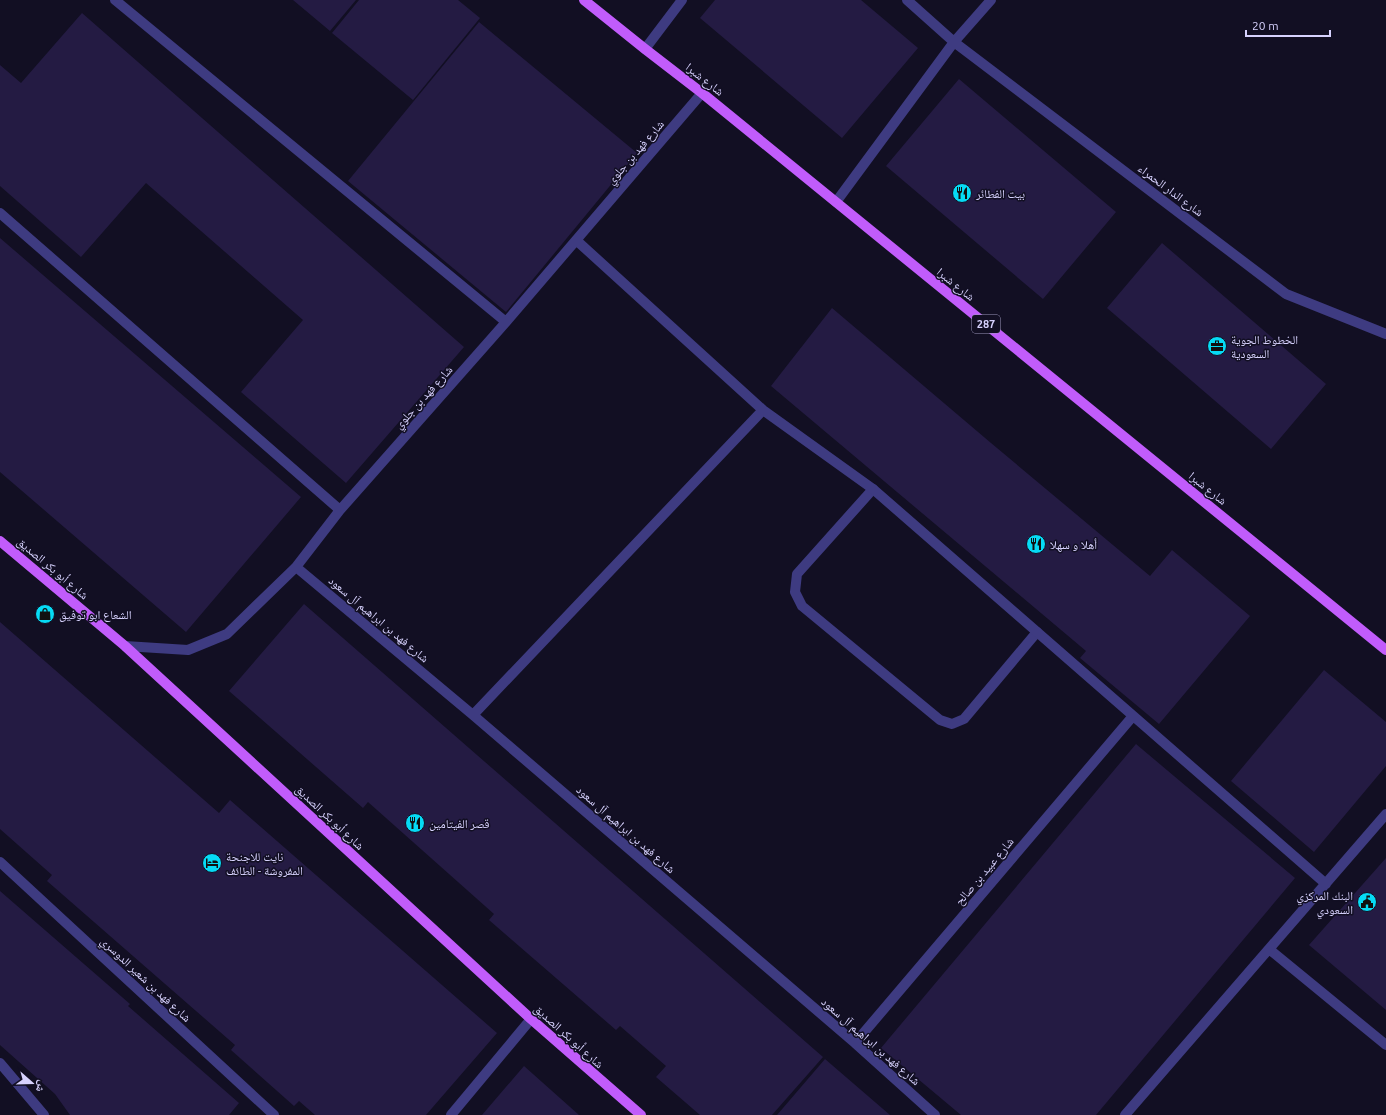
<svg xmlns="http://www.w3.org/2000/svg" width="1386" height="1115" viewBox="0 0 1386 1115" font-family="Ubuntu,'Noto Naskh Arabic',sans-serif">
	<rect width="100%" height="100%" fill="#120f23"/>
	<path fill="#241b43" d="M 293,0 L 356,0 L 330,31 Z
		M 359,0 L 458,0 L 480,18 L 413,100 L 332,33 Z
		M 715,0 L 861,0 L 918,48 L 842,138 L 700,18 Z
		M 82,13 L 464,347 L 346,483 L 241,392 L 303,320 L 146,183 L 81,257 L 0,186 L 0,65 L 21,83 Z
		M 479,22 L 637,153 L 506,312 L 348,181 Z
		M 959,79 L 1116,212 L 1043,299 L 886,166 Z
		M 0,238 L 301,497 L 186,632 L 0,472 Z
		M 1162,243 L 1326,384 L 1271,449 L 1107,308 Z
		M 832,308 L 991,443 L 1150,576 L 1172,550 L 1250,616 L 1159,724 L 1080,658 L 1086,651 L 771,386 Z
		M 304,604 L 823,1057 L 772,1115 L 700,1115 L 656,1077 L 666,1066 L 620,1026 L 616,1030 L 489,920 L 494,914 L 368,802 L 363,808 L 229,691 Z
		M 0,622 L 219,813 L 230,800 L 497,1033 L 426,1115 L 315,1115 L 299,1101 L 294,1106 L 231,1050 L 235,1045 L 47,881 L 52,875 L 0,829 Z
		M 1324,670 L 1386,722 L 1386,766 L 1314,852 L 1231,781 Z
		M 1136,744 L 1295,878 L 1096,1115 L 961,1115 L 881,1048 Z
		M 1386,858 L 1386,1010 L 1309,945 Z
		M 0,891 L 130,1004 L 128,1006 L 239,1103 L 229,1115 L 70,1115 L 55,1094 L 0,1045 Z
		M 825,1059 L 890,1115 L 777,1115 Z
		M 524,1066 L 579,1115 L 482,1115 Z"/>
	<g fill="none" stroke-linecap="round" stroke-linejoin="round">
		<path stroke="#3e3b81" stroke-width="10" d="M 873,489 L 797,574 L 795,592 L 802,606 L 940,720 L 952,724 L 964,719 L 1037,632"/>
		<path stroke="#3e3b81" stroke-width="10" d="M 115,0 L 506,322
			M 907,0 L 954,42 L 1286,294 L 1386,334
			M 645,49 L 682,0
			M 836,202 L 954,42 L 991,0
			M 0,213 L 340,510
			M 576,240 L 763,410 L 873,489 L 1326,884
			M 296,567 L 473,715 L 855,1043 L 935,1115
			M 125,646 L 188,650 L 227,634 L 296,567 L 340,510 L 506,322 L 702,93
			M 473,715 L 763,410
			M 0,862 L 274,1115
			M 1269,949 L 1386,1045
			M 855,1043 L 1133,716
			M 451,1115 L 531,1019
			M 1125,1115 L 1386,814"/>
		<path stroke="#3e3b81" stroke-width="10" d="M 0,1063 L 44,1115"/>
		<path stroke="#c15cfb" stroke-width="10" d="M 584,0 L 645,49 L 702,93 L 1386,650
			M 0,541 L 125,646 L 531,1019 L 641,1115"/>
	</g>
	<defs>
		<g id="restaurant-disc" transform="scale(1)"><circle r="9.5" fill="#06dbf5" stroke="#120f23"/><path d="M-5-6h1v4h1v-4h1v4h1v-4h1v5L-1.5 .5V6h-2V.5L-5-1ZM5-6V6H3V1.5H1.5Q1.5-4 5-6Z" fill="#111"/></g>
		<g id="office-disc" transform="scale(1)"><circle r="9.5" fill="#06dbf5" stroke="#120f23"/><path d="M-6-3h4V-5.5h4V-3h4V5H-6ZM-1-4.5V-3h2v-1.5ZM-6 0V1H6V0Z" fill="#111"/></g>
		<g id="shop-disc" transform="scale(1)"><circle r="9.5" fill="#06dbf5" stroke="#120f23"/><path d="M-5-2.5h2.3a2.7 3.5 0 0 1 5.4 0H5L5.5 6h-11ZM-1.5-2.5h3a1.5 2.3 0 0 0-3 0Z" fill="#111"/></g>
		<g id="hotel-disc" transform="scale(1)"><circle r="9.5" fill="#06dbf5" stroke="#120f23"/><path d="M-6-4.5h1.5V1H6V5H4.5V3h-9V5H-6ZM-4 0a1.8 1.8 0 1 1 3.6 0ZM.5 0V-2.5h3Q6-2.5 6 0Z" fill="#111"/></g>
		<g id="civic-disc" transform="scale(1)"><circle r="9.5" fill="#06dbf5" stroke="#120f23"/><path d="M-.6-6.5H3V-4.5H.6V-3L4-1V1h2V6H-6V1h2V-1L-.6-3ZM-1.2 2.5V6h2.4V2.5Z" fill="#111"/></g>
	</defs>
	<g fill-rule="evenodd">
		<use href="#restaurant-disc" x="962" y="193"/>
		<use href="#office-disc" x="1217" y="346"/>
		<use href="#restaurant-disc" x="1036" y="544"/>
		<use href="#shop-disc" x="45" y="614"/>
		<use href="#restaurant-disc" x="415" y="823"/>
		<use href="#hotel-disc" x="212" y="863"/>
		<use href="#civic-disc" x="1367" y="902"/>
	</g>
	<g text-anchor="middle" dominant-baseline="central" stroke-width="3" stroke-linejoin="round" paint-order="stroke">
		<rect fill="#120f23" stroke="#9c98bc" stroke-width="1" x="972" y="315" width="28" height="18" rx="3"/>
		<g font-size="11" font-weight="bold" fill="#d7d2fe">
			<text x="986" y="324">287</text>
		</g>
		<g font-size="12" fill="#d7d2fe" stroke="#120f23">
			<text transform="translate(705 79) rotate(38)">شارع شبرا</text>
			<text transform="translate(635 152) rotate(-49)">شارع فهد بن جلوي</text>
			<text transform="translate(1171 190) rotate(37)">شارع الدار الحمراء</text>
			<text transform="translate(956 284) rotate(39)">شارع شبرا</text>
			<text transform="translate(423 397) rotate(-48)">شارع فهد بن جلوي</text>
			<text transform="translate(1208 488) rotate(39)">شارع شبرا</text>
			<text transform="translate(53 568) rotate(40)">شارع أبو بكر الصديق</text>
			<text transform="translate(379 619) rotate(40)">شارع فهد بن ابراهيم آل سعود</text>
			<text transform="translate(330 817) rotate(43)">شارع أبو بكر الصديق</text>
			<text transform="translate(626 829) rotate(41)">شارع فهد بن ابراهيم آل سعود</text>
			<text transform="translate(984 871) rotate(-50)">شارع عبيد بن صالح</text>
			<text transform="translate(146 979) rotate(43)">شارع فهد بن شعير الدوسري</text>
			<text transform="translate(569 1036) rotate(42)">شارع أبو بكر الصديق</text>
			<text transform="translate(871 1041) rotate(41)">شارع فهد بن ابراهيم آل سعود</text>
		</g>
		<g font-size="12" fill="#d7d2fe" stroke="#120f23" text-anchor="start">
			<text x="976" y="193">بيت الفطائر</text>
			<text x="1231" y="339">الخطوط الجوية<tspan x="1231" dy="14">السعودية</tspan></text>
			<text x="1050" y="544">أهلا و سهلا</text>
			<text x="59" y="614">الشعاع ابو توفيق</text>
			<text x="429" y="823">قصر الفيتامين</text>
			<text x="226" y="856">نايت للاجنحة<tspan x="226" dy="14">المفروشة - الطائف</tspan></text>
			<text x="1353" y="895" text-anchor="end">البنك المركزي<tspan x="1353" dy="14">السعودي</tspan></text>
		</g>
	</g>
	<g transform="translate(32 1083) rotate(110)" stroke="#120f23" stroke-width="3" paint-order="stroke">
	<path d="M0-3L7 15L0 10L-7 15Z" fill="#d7d2fe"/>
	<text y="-6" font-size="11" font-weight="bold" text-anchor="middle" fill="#d7d2fe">ش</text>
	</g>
	<path d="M1246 30v6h84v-6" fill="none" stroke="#d7d2fe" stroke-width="2"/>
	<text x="1252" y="30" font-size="12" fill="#d7d2fe" stroke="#120f23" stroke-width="3" paint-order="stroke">20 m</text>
</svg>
